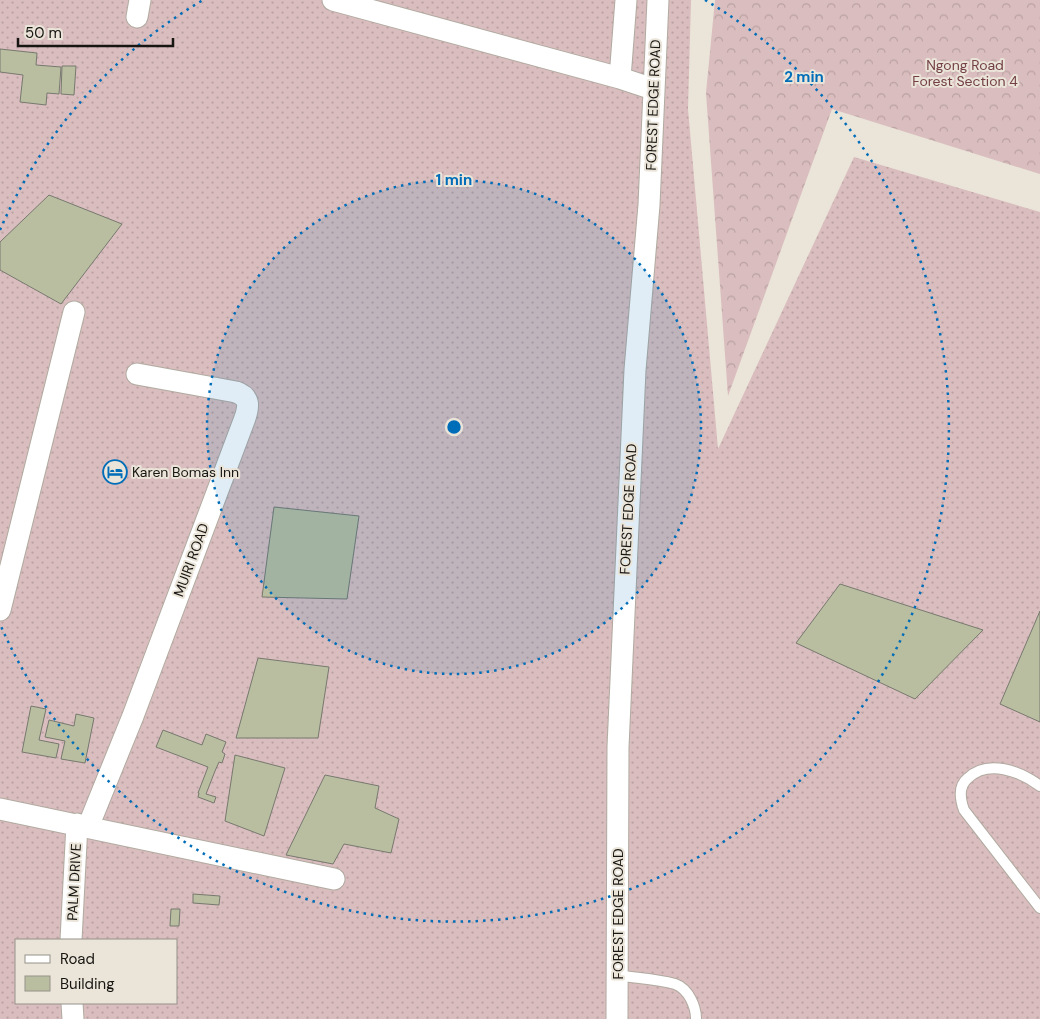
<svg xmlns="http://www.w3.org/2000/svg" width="1040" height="1019" viewBox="0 0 1040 1019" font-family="'DM Sans',sans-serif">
	<defs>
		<pattern id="forest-crowns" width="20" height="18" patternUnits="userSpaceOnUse" patternTransform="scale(1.25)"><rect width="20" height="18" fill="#dabdbe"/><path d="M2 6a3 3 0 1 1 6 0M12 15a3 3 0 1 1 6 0" fill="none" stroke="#baa2a2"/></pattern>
		<pattern id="garden-dots" width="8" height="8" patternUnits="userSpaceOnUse" patternTransform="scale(1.25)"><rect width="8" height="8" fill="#dabdbe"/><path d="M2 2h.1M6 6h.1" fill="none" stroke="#baa2a2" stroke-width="1.8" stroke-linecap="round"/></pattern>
	</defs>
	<rect width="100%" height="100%" fill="#eae4d9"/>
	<path fill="url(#forest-crowns)" d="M 715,0 L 1040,0 L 1040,174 L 832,109 L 728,396 L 706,93 Z"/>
	<path fill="url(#garden-dots)" fill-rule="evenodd" d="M 0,0 L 691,0 L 688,109 L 718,449 L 854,157 L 1040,212 L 1040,1019 L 0,1019 ZM 16,940 L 176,940 L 176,1003 L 16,1003 Z"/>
	<path fill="#b9bea0" stroke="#77796f" d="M 0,49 L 37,53 L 36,65 L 61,67 L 59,94 L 47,93 L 46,105 L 20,102 L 23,75 L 0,72 Z
		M 62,66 L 76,66 L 74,95 L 61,94 Z
		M 49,195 L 122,224 L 61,304 L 0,270 L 0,242 Z
		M 274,507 L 359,516 L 347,599 L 262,597 Z
		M 840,584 L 983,630 L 915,699 L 796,643 Z
		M 1040,611 L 1040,722 L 1000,704 Z
		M 258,658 L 329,667 L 318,738 L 236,738 Z
		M 31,706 L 46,709 L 39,740 L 59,744 L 56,758 L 22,752 Z
		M 76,714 L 94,718 L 85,763 L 61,759 L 65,741 L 45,737 L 49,720 L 74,726 Z
		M 163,730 L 202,745 L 206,734 L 226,742 L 222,752 L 225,754 L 222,763 L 219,762 L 215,771 L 206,794 L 216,797 L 214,803 L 198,797 L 199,793 L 198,793 L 208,767 L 156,747 Z
		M 235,755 L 285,768 L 264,836 L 225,821 Z
		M 325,775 L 379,786 L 375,808 L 399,819 L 391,853 L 344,844 L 333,864 L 286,855 Z
		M 193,894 L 220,896 L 219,905 L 193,903 Z
		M 171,909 L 180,909 L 179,926 L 170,926 Z"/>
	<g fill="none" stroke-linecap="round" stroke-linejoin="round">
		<g stroke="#b1aba1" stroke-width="12">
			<path id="service" d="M 1040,786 C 1020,771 988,759 968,778 C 958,786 960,799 964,810 L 1040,908
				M 617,975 C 635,978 658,979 675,984 C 689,989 696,1007 696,1019"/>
		</g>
		<g stroke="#b1aba1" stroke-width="23">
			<path id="minor" d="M 333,0 L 620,78 L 653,89
				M 137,17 L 140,0
				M 620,78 L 626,0
				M 0,610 L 74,312
				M 0,809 L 334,879
				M 88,827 L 133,716 L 245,418 C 249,406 250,397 236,392 L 137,374
				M 71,940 L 77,824
				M 72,1003 L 73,1019
				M 617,1019 L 618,747 L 635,370 L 649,205 L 658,0"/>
		</g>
		<use href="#service" stroke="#fff" stroke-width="10"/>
		<use href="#minor" stroke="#fff" stroke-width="21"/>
	</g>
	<circle cx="454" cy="427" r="247" fill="#006db8" fill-opacity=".12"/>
	<g fill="none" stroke="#006db8" stroke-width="2.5" stroke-dasharray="2.5 5">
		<circle cx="454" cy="427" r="247"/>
		<path d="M0 230A495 495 0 0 1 203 0M705 0A495 495 0 1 1 0 624"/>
	</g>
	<defs>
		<g id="hotel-ring" transform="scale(1.25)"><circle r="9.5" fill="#eae4d9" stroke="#006db8" stroke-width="1.5"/><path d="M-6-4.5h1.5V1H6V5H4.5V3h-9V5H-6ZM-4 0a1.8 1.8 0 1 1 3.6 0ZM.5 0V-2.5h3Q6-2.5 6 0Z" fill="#006db8"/></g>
	</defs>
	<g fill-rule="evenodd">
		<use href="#hotel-ring" x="115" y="472"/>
	</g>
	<g text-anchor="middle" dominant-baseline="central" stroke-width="4" stroke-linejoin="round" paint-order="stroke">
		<g font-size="14" fill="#744045" stroke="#eae4d9">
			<text x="965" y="65">Ngong Road<tspan x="965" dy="16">Forest Section 4</tspan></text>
		</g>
		<g font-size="14" fill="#181612" stroke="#eae4d9">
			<text transform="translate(653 105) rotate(-88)">FOREST EDGE ROAD</text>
			<text transform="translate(628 509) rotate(-87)">FOREST EDGE ROAD</text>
			<text transform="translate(191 560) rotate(-70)">MUIRI ROAD</text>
			<text transform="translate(74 882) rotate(-87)">PALM DRIVE</text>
			<text transform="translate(618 914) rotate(-90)">FOREST EDGE ROAD</text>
		</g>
		<g font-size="14" fill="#181612" stroke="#eae4d9" text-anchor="start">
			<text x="132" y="472">Karen Bomas Inn</text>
		</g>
	</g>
	<circle cx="454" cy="427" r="8" fill="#006db8" stroke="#eae4d9" stroke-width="2.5"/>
	<g font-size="15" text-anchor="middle" font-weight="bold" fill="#006db8" stroke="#eae4d9" stroke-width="4" stroke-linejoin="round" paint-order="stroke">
		<text x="804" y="82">2 min</text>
		<text x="454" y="185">1 min</text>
	</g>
	<rect x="15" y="939" width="162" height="65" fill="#eae4d9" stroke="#969289"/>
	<rect x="25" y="955" width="25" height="8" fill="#ffffff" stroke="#969289"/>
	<text x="60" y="964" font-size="15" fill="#181612">Road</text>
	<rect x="25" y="976" width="25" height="15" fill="#b9bea0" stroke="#969289"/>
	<text x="60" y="989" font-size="15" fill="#181612">Building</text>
	<path d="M18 38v8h155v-8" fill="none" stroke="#181612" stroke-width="2.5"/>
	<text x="25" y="38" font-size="15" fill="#181612" stroke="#eae4d9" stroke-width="4" paint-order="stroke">50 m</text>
</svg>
